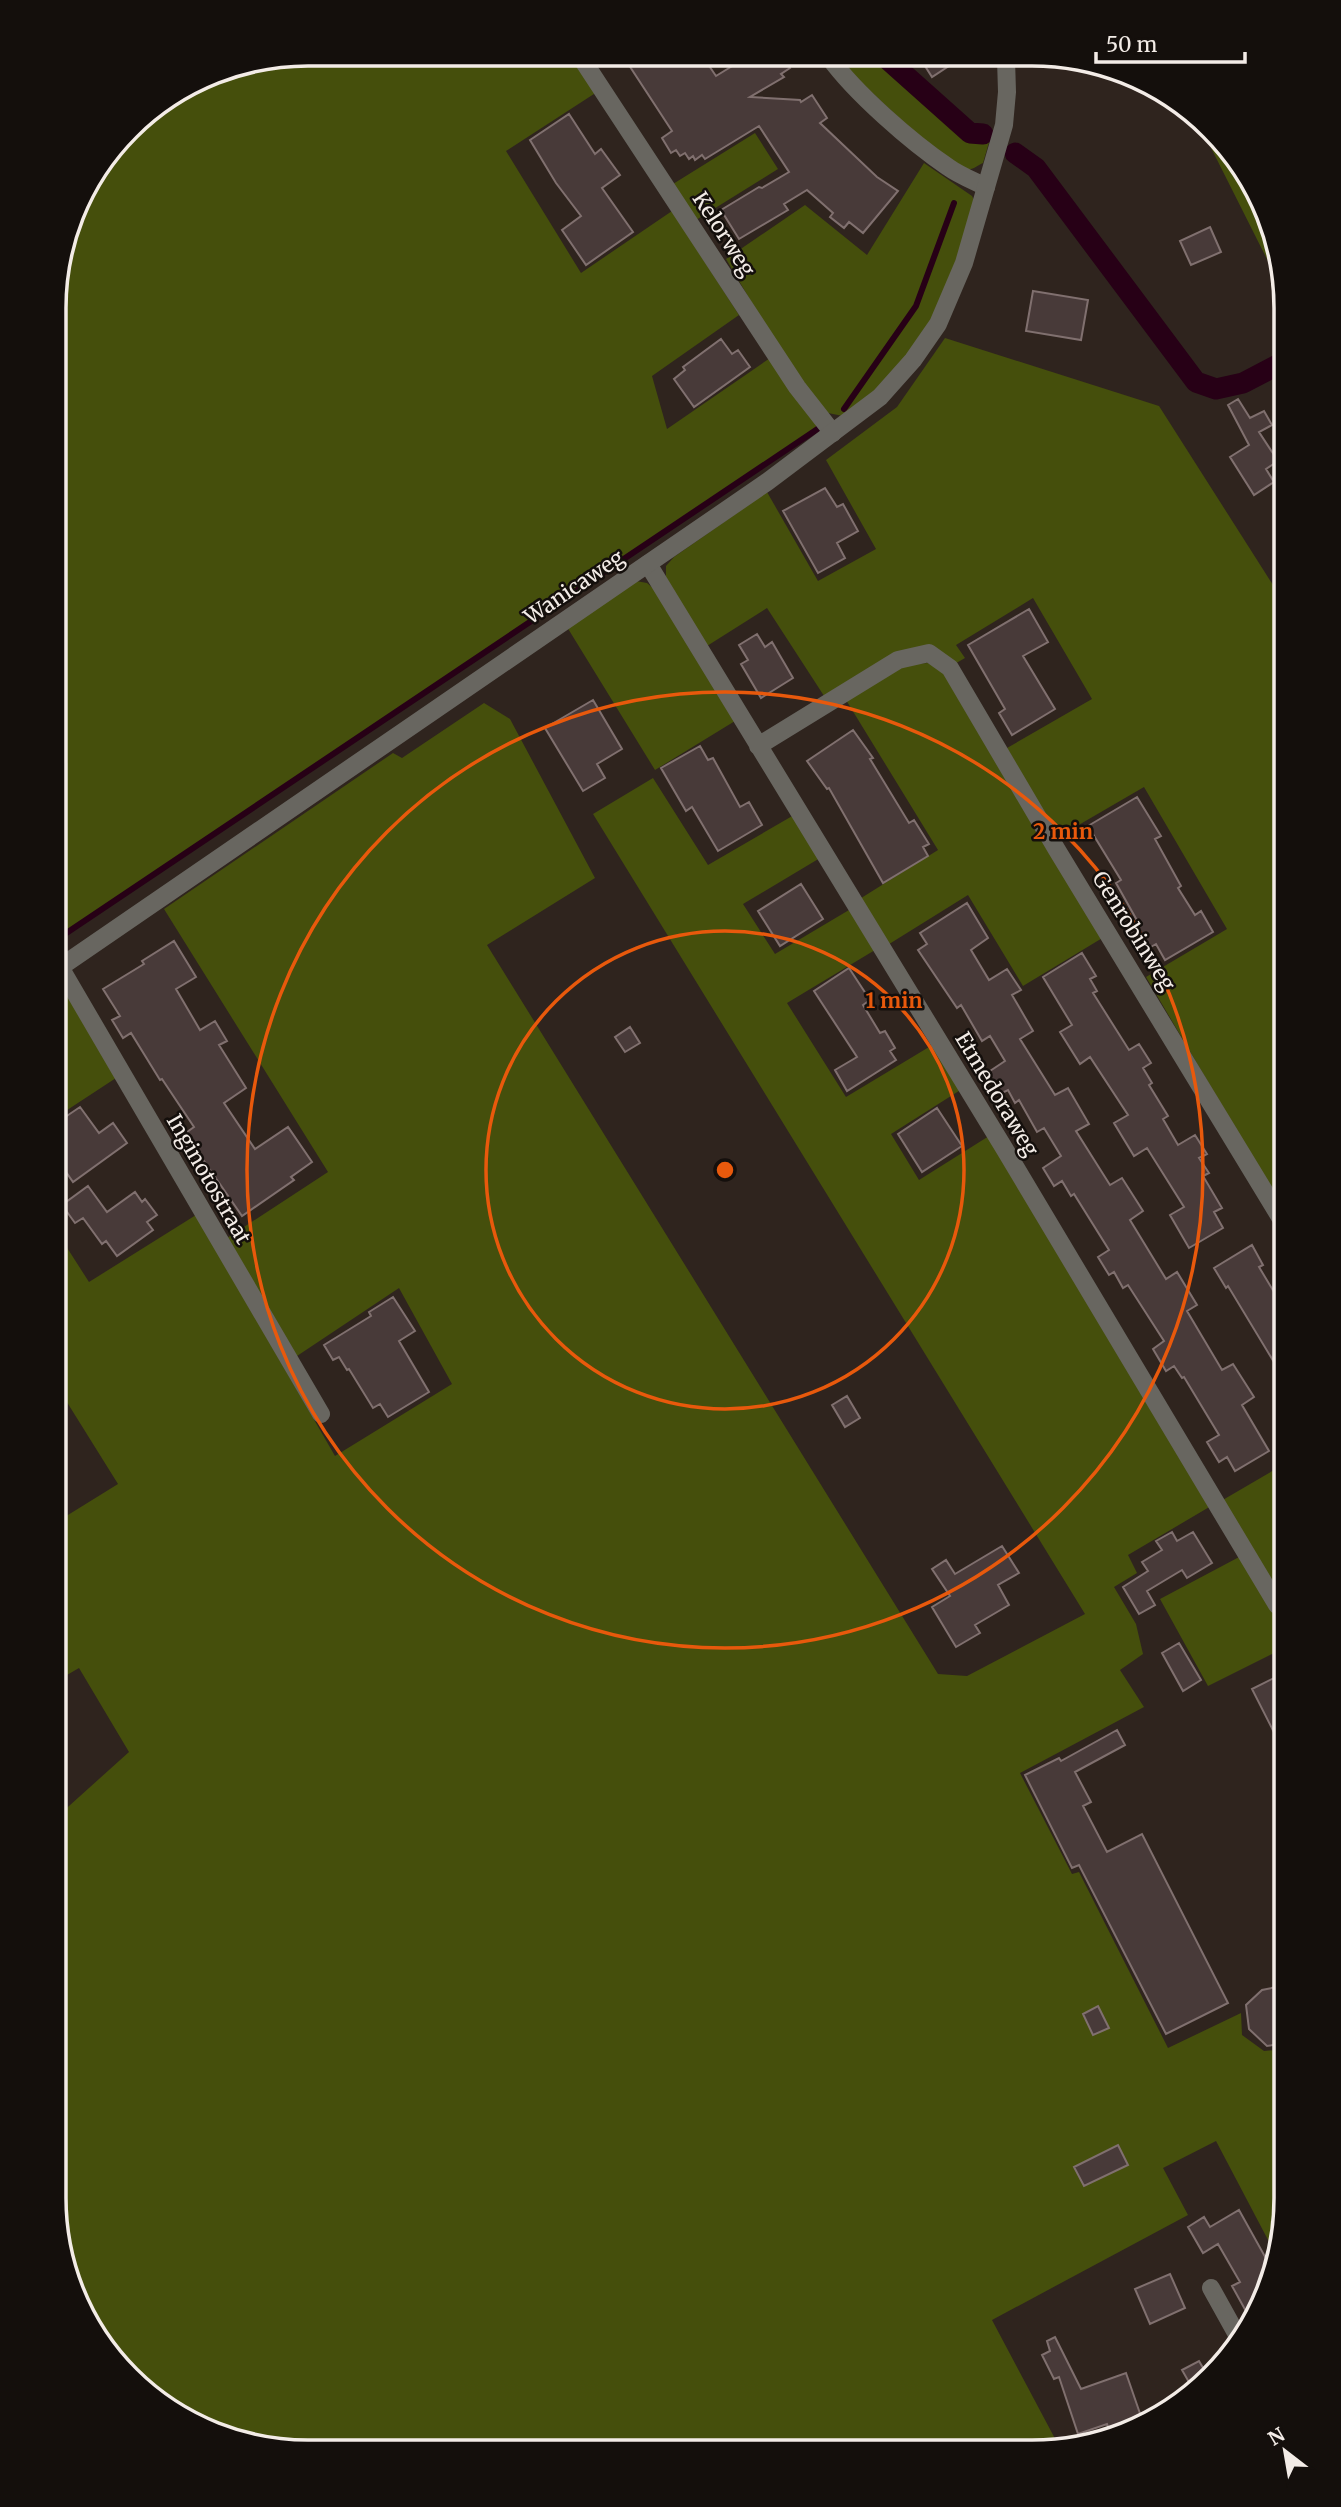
<svg xmlns="http://www.w3.org/2000/svg" width="1341" height="2507" viewBox="0 0 1341 2507" font-family="Merriweather,serif">
	<rect width="100%" height="100%" fill="#2f241e"/>
	<path fill="#454f0c" d="M 308,54 L 575,56 L 597,92 L 506,151 L 581,273 L 672,211 L 739,315 L 652,376 L 667,429 L 770,358 L 819,428 L 63,935 L 56,924 L 56,275 L 81,195 L 140,118 L 211,73 Z
		M 838,58 L 886,58 L 969,133 L 983,134 L 990,139 L 983,163 C 978,165 973,170 968,169 C 945,164 855,78 838,58 Z
		M 1194,114 L 1200,117 L 1244,167 L 1273,227 L 1284,293 Z
		M 755,133 L 778,169 L 696,220 L 673,184 Z
		M 924,163 L 972,196 L 977,206 C 963,243 949,294 929,327 C 910,358 873,396 843,416 L 828,413 L 804,391 L 726,259 L 805,205 L 867,255 Z
		M 945,338 L 1159,406 L 1287,607 L 1286,1214 L 1146,977 L 1227,929 L 1144,787 L 1058,837 L 1007,748 L 1092,699 L 1033,598 L 956,645 L 965,658 L 953,665 L 932,649 L 826,699 L 767,608 L 707,646 L 666,577 L 666,566 L 674,557 L 767,492 L 818,581 L 876,549 L 826,460 L 897,407 Z
		M 636,581 L 647,583 L 654,589 L 735,721 L 655,770 L 567,627 Z
		M 928,663 L 948,674 L 1104,937 L 1023,986 L 968,895 L 886,946 L 858,900 L 938,850 L 846,700 L 903,665 Z
		M 484,703 L 510,719 L 595,878 L 487,945 L 938,1674 L 967,1676 L 1085,1614 L 593,814 L 653,778 L 708,865 L 794,815 L 820,858 L 743,904 L 775,954 L 849,910 L 875,950 L 787,1003 L 846,1097 L 934,1044 L 962,1089 L 891,1134 L 919,1180 L 989,1136 L 1211,1506 L 1128,1555 L 1137,1573 L 1114,1587 L 1136,1624 L 1143,1654 L 1120,1670 L 1144,1707 L 1020,1773 L 1072,1874 L 1079,1872 L 1168,2048 L 1241,2013 L 1242,2035 L 1264,2051 L 1286,2049 L 1286,2216 L 1277,2257 L 1216,2141 L 1163,2168 L 1188,2215 L 992,2320 L 1060,2448 L 1033,2453 L 275,2451 L 196,2427 L 141,2390 L 97,2340 L 68,2280 L 54,2199 L 55,1810 L 59,1815 L 129,1752 L 79,1668 L 55,1682 L 55,1523 L 118,1484 L 55,1383 L 55,1229 L 89,1282 L 196,1215 L 335,1456 L 452,1384 L 399,1288 L 294,1358 L 224,1240 L 328,1172 L 164,909 L 393,753 L 402,758 Z
		M 56,983 L 64,986 L 116,1078 L 55,1118 Z
		M 1286,1463 L 1286,1604 L 1221,1501 Z
		M 1241,1556 L 1286,1633 L 1286,1647 L 1208,1686 L 1160,1599 Z"/>
	<g fill="none" stroke-linecap="round" stroke-linejoin="round">
		<path stroke="#270016" stroke-width="6" d="M 844,409 L 916,306 L 954,203
			M 56,940 L 819,428"/>
		<path stroke="#270016" stroke-width="21" d="M 886,58 L 970,133 L 983,134
			M 1015,153 L 1036,168 L 1196,382 L 1216,389 L 1243,383 L 1287,360"/>
	</g>
	<path fill="#483a39" stroke="#80706f" stroke-width="2" d="M 623,56 L 703,57 L 716,76 L 747,57 L 783,57 L 790,68 L 781,74 L 784,77 L 750,97 L 800,100 L 801,102 L 812,95 L 827,118 L 820,123 L 877,177 L 898,191 L 863,233 L 849,222 L 844,228 L 830,217 L 833,213 L 807,190 L 784,204 L 788,210 L 739,239 L 721,210 L 759,187 L 762,188 L 789,172 L 759,126 L 705,159 L 702,155 L 695,160 L 693,156 L 689,159 L 685,153 L 680,156 L 676,150 L 671,153 L 662,138 L 672,131 Z
		M 920,58 L 961,58 L 932,77 Z
		M 569,114 L 595,154 L 601,149 L 620,175 L 602,188 L 633,232 L 586,265 L 562,230 L 581,216 L 556,183 L 530,140 Z
		M 1210,227 L 1221,252 L 1191,265 L 1180,241 Z
		M 1033,291 L 1088,300 L 1081,340 L 1026,331 Z
		M 721,339 L 732,354 L 738,350 L 750,367 L 694,407 L 674,379 L 685,370 L 683,367 Z
		M 1238,399 L 1250,418 L 1264,411 L 1272,425 L 1259,432 L 1278,461 L 1266,469 L 1274,482 L 1254,495 L 1230,457 L 1249,445 L 1228,405 Z
		M 825,488 L 837,507 L 843,504 L 858,531 L 837,543 L 845,558 L 818,573 L 783,511 Z
		M 1029,609 L 1048,642 L 1023,656 L 1055,709 L 1012,735 L 999,713 L 1005,709 L 968,645 Z
		M 757,634 L 765,647 L 772,642 L 793,678 L 761,698 L 741,664 L 748,660 L 739,645 Z
		M 593,700 L 622,749 L 597,764 L 605,778 L 583,791 L 545,728 Z
		M 853,730 L 873,758 L 870,759 L 909,823 L 914,820 L 929,844 L 923,847 L 928,856 L 883,883 L 829,788 L 827,789 L 807,761 Z
		M 700,746 L 708,760 L 713,758 L 740,807 L 749,802 L 762,825 L 718,851 L 692,807 L 686,811 L 661,768 Z
		M 1137,797 L 1161,836 L 1155,839 L 1181,886 L 1178,888 L 1195,915 L 1201,911 L 1213,932 L 1165,960 L 1156,944 L 1142,952 L 1129,930 L 1139,924 L 1116,883 L 1121,880 L 1088,826 Z
		M 801,884 L 823,919 L 780,946 L 758,911 Z
		M 967,903 L 988,938 L 971,950 L 989,980 L 1007,969 L 1021,990 L 1012,995 L 1033,1031 L 1020,1039 L 1055,1095 L 1068,1088 L 1089,1124 L 1076,1131 L 1110,1185 L 1122,1178 L 1143,1211 L 1130,1220 L 1166,1279 L 1177,1272 L 1197,1305 L 1187,1311 L 1222,1370 L 1233,1364 L 1254,1397 L 1242,1405 L 1269,1451 L 1235,1471 L 1227,1457 L 1219,1462 L 1207,1442 L 1219,1435 L 1184,1377 L 1182,1378 L 1174,1366 L 1166,1371 L 1153,1349 L 1164,1341 L 1128,1285 L 1123,1288 L 1114,1272 L 1109,1275 L 1098,1257 L 1109,1250 L 1074,1194 L 1071,1196 L 1062,1181 L 1054,1186 L 1043,1168 L 1061,1156 L 1044,1128 L 1037,1132 L 1019,1100 L 1015,1103 L 1008,1090 L 1000,1094 L 987,1073 L 1005,1061 L 990,1036 L 982,1041 L 961,1005 L 957,1008 L 918,950 L 927,944 L 920,933 Z
		M 174,941 L 196,977 L 176,989 L 200,1030 L 215,1021 L 227,1041 L 219,1045 L 246,1088 L 224,1103 L 255,1149 L 288,1127 L 312,1162 L 291,1177 L 294,1180 L 242,1216 L 204,1161 L 199,1164 L 180,1137 L 194,1127 L 162,1079 L 160,1080 L 131,1033 L 123,1038 L 112,1020 L 120,1016 L 103,989 L 144,964 L 142,961 Z
		M 1082,953 L 1096,976 L 1090,979 L 1097,991 L 1093,993 L 1129,1050 L 1139,1044 L 1151,1063 L 1143,1068 L 1152,1083 L 1149,1085 L 1168,1116 L 1163,1119 L 1178,1145 L 1195,1135 L 1207,1154 L 1199,1158 L 1209,1173 L 1203,1176 L 1222,1208 L 1214,1212 L 1223,1228 L 1189,1248 L 1170,1215 L 1184,1207 L 1147,1148 L 1134,1156 L 1114,1123 L 1128,1115 L 1090,1057 L 1080,1064 L 1060,1032 L 1072,1025 L 1043,977 Z
		M 849,968 L 870,1000 L 863,1005 L 880,1033 L 885,1031 L 895,1048 L 890,1051 L 896,1060 L 847,1091 L 835,1070 L 857,1057 L 814,991 Z
		M 630,1027 L 640,1043 L 625,1052 L 615,1037 Z
		M 80,1107 L 99,1133 L 113,1123 L 127,1143 L 73,1182 L 55,1156 L 55,1124 Z
		M 937,1108 L 962,1146 L 922,1172 L 898,1134 Z
		M 88,1186 L 107,1212 L 135,1192 L 142,1202 L 145,1199 L 157,1215 L 147,1222 L 153,1230 L 117,1256 L 106,1241 L 102,1244 L 83,1218 L 75,1223 L 62,1205 Z
		M 1252,1245 L 1263,1265 L 1259,1267 L 1286,1312 L 1286,1382 L 1228,1286 L 1226,1288 L 1214,1268 Z
		M 393,1297 L 415,1331 L 399,1341 L 429,1392 L 388,1417 L 380,1404 L 373,1408 L 349,1369 L 347,1370 L 339,1357 L 333,1360 L 324,1345 L 371,1316 L 369,1312 Z
		M 847,1396 L 860,1418 L 845,1427 L 832,1405 Z
		M 1172,1532 L 1177,1541 L 1193,1532 L 1212,1563 L 1187,1578 L 1182,1570 L 1147,1591 L 1155,1605 L 1139,1614 L 1123,1587 L 1148,1571 L 1142,1562 L 1162,1550 L 1156,1541 Z
		M 1002,1546 L 1019,1573 L 998,1585 L 1009,1605 L 975,1625 L 980,1633 L 956,1647 L 932,1607 L 950,1596 L 932,1569 L 946,1560 L 955,1574 Z
		M 1179,1643 L 1201,1680 L 1183,1691 L 1162,1653 Z
		M 1286,1672 L 1286,1756 L 1252,1689 Z
		M 1117,1730 L 1125,1745 L 1075,1772 L 1091,1802 L 1083,1806 L 1107,1852 L 1142,1834 L 1228,2003 L 1166,2034 L 1079,1865 L 1072,1868 L 1025,1775 L 1059,1758 L 1061,1761 Z
		M 1286,1985 L 1286,2043 L 1267,2046 L 1249,2029 L 1246,2005 L 1262,1990 Z
		M 1098,2006 L 1109,2028 L 1093,2035 L 1083,2014 Z
		M 1118,2145 L 1128,2165 L 1084,2186 L 1074,2167 Z
		M 1239,2210 L 1273,2271 L 1268,2296 L 1252,2322 L 1232,2286 L 1240,2282 L 1218,2244 L 1203,2253 L 1188,2227 L 1204,2217 L 1210,2227 Z
		M 1170,2274 L 1185,2308 L 1150,2324 L 1135,2289 Z
		M 1055,2337 L 1081,2389 L 1126,2373 L 1144,2425 L 1111,2436 L 1107,2424 L 1078,2434 L 1059,2377 L 1054,2379 L 1042,2355 L 1050,2351 L 1047,2341 Z
		M 1199,2361 L 1209,2378 L 1194,2391 L 1182,2370 Z"/>
	<g fill="none" stroke-linecap="round" stroke-linejoin="round">
		<path stroke="#686660" stroke-width="18" d="M 580,56 L 797,387 L 833,433
			M 829,57 C 855,93 911,142 948,167 C 959,175 974,181 986,187
			M 648,564 L 1004,1148 L 1277,1605 L 1286,1610
			M 758,746 L 898,660 L 929,653 L 950,668 L 1057,850 L 1286,1227
			M 60,967 L 321,1414
			M 1211,2288 L 1241,2342"/>
		<path stroke="#686660" stroke-width="18" d="M 56,970 L 767,482 L 880,397 L 913,360 L 938,324 L 964,263 L 1004,125 L 1007,92 L 1006,59"/>
	</g>
	<g fill="none" stroke="#e8590c" stroke-width="3.5">
		<circle cx="725" cy="1170" r="239"/>
		<circle cx="725" cy="1170" r="478"/>
	</g>
	<g text-anchor="middle" dominant-baseline="central" stroke-width="5" stroke-linejoin="round" paint-order="stroke">
		<g font-size="21" fill="#f3ece7" stroke="#140f0c">
			<text transform="translate(724 234) rotate(57)">Kelorweg</text>
			<text transform="translate(574 587) rotate(-34)">Wanicaweg</text>
			<text transform="translate(1134 931) rotate(58)">Genrobinweg</text>
			<text transform="translate(997 1094) rotate(59)">Etmedoraweg</text>
			<text transform="translate(209 1179) rotate(60)">Inginotostraat</text>
		</g>
	</g>
	<path d="M0 0H1341V2507H0ZM308 66H1032A242 242 0 0 1 1274 308V2198A242 242 0 0 1 1032 2440H308A242 242 0 0 1 66 2198V308A242 242 0 0 1 308 66Z" fill="#140f0c" fill-rule="evenodd"/>
	<path fill="none" stroke="#f3ece7" stroke-width="3.5" d="M308 66H1032A242 242 0 0 1 1274 308V2198A242 242 0 0 1 1032 2440H308A242 242 0 0 1 66 2198V308A242 242 0 0 1 308 66Z"/>
	<circle cx="725" cy="1170" r="10" fill="#e8590c" stroke="#140f0c" stroke-width="3.5"/>
	<g font-size="21" text-anchor="middle" font-weight="bold" fill="#e8590c" stroke="#140f0c" stroke-width="5" stroke-linejoin="round" paint-order="stroke">
		<text x="1063" y="839">2 min</text>
		<text x="894" y="1008">1 min</text>
	</g>
	<g transform="translate(1285 2451) rotate(329)" stroke="#140f0c" stroke-width="5" paint-order="stroke">
	<path d="M0-5L12 26L0 18L-12 26Z" fill="#f3ece7"/>
	<text y="-10" font-size="19" font-weight="bold" text-anchor="middle" fill="#f3ece7">N</text>
	</g>
	<path d="M1096 52v10h149v-10" fill="none" stroke="#f3ece7" stroke-width="3.5"/>
	<text x="1106" y="52" font-size="21" fill="#f3ece7" stroke="#140f0c" stroke-width="5" paint-order="stroke">50 m</text>
</svg>
